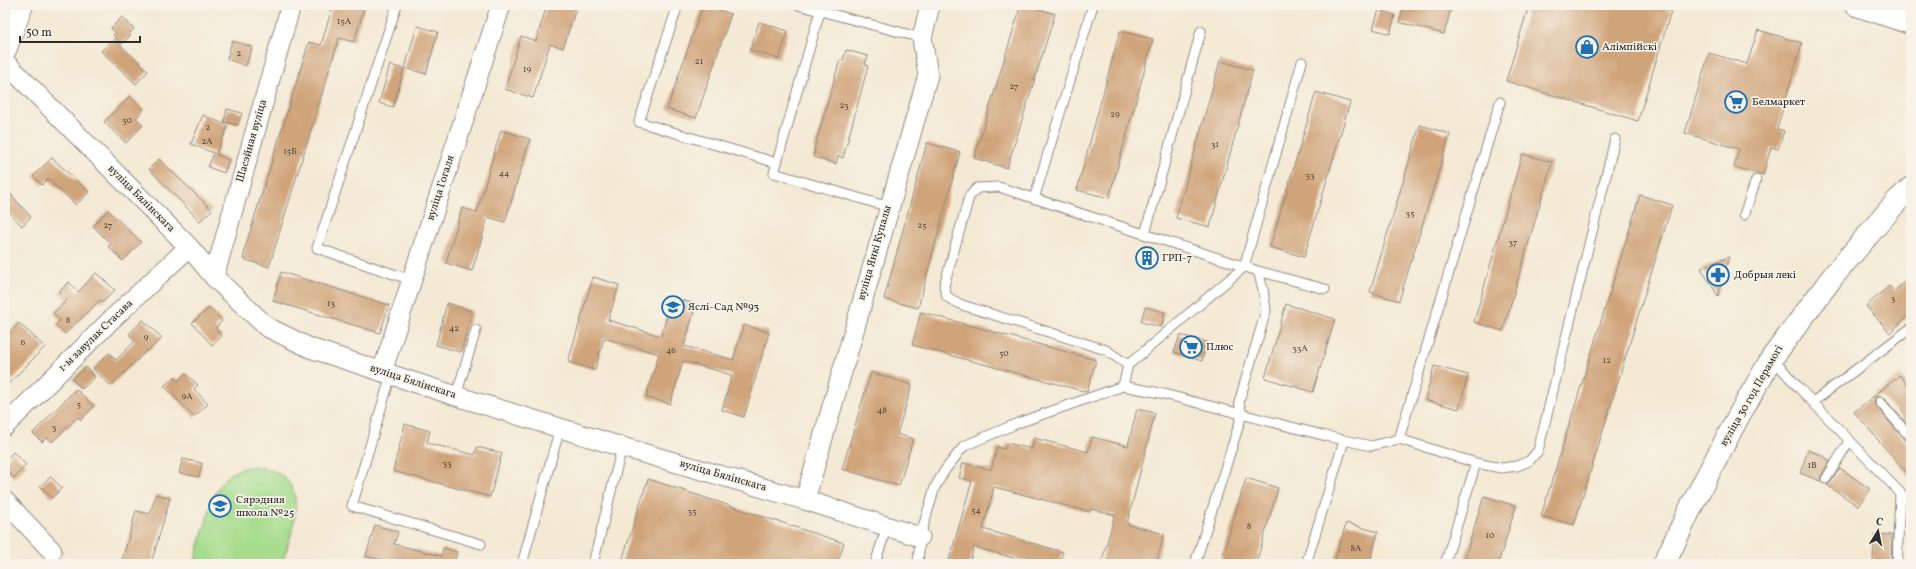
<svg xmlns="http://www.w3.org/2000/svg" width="1916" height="569" viewBox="0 0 1916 569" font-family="Vollkorn,serif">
	<rect width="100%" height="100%" fill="#f7f3e8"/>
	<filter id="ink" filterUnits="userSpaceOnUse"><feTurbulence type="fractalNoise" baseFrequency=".025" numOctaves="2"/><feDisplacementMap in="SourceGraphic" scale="8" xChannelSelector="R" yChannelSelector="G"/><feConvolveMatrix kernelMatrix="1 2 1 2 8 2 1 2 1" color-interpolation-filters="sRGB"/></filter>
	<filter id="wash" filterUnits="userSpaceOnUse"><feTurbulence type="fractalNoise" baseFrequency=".012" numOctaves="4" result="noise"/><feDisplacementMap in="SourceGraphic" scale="16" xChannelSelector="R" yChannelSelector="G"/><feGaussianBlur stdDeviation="0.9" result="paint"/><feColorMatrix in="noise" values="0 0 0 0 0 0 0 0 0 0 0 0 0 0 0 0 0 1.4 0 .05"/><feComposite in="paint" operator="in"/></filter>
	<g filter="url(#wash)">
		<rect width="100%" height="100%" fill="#f4e9d4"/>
		<path fill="#a6dc8c" stroke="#68845c" d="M 255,466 C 315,475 294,524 282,564 L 194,564 C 198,549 202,534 207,519 C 215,490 221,470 255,466 Z"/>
		<g id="blocks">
			<path fill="#d0a47a" d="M 333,5 L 365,5 L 354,42 L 339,38 L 269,267 L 243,259 L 245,252 L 244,251 L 309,42 L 321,45 Z
				M 547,5 L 577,5 L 563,48 L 550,44 L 533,98 L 505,89 L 521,36 L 536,41 Z
				M 703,5 L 731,14 L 696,118 L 667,109 Z
				M 1021,5 L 1026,5 L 1055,14 L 1007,168 L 974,158 Z
				M 1404,5 L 1452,5 L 1444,34 L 1399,22 Z
				M 1529,5 L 1652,5 L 1671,11 L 1638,121 L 1506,81 Z
				M 1379,10 L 1395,15 L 1390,34 L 1373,29 Z
				M 122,17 L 134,29 L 129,33 L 131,35 L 122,44 L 113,35 L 116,33 L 111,28 Z
				M 759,22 L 788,31 L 779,59 L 750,50 Z
				M 417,26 L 438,32 L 426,74 L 405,68 Z
				M 1758,30 L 1802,43 L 1777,129 L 1784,131 L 1778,149 L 1771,147 L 1763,175 L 1734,167 L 1739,149 L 1685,133 L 1709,53 L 1747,64 Z
				M 1120,31 L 1153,39 L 1109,198 L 1077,190 Z
				M 114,39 L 148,71 L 136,84 L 101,51 Z
				M 232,41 L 252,47 L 246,66 L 227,59 Z
				M 846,50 L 868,56 L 865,65 L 868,66 L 843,158 L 838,156 L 836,164 L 813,157 L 815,149 L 814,149 L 840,60 L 843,60 Z
				M 1220,61 L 1253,70 L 1210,227 L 1176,218 Z
				M 390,65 L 404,69 L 393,107 L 379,103 Z
				M 1316,92 L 1350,102 L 1304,257 L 1270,247 Z
				M 130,96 L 144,109 L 136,118 L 143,125 L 126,143 L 104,122 Z
				M 227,109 L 242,113 L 238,125 L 224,122 Z
				M 203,115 L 228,126 L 216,154 L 229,160 L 224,173 L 208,167 L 214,153 L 191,144 Z
				M 1420,125 L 1450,134 L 1399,301 L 1370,292 Z
				M 501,130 L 530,139 L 505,222 L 488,217 L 472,271 L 446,263 L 462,208 L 477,212 Z
				M 927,143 L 960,152 L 918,308 L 884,299 Z
				M 1522,154 L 1552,162 L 1503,331 L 1474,322 Z
				M 52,158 L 89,192 L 76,205 L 48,179 L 42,185 L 33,176 Z
				M 159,159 L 212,210 L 200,221 L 149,169 Z
				M 5,188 L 31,217 L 22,226 L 5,208 Z
				M 1640,195 L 1672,205 L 1574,525 L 1541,516 Z
				M 108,210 L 141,242 L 123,261 L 108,246 L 111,244 L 93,226 Z
				M 1142,249 L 1156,253 L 1152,267 L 1138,262 Z
				M 1729,257 L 1718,296 L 1701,268 Z
				M 281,272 L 389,305 L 380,333 L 273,301 Z
				M 96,273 L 115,290 L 103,302 L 100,300 L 65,334 L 56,325 L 60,320 L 53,313 L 67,300 L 59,292 L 69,282 L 78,292 Z
				M 593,277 L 619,285 L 608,320 L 661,336 L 672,298 L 696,304 L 684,346 L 733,360 L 744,325 L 769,332 L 744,417 L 722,410 L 732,375 L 683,361 L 670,404 L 646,397 L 659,354 L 604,338 L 595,370 L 568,362 Z
				M 1911,277 L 1911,313 L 1890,333 L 1866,306 L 1889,286 L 1894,291 Z
				M 447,303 L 472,311 L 461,352 L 436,345 Z
				M 1286,304 L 1335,319 L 1313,392 L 1265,378 Z
				M 1145,307 L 1165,312 L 1161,327 L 1141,322 Z
				M 209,308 L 222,321 L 215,328 L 222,336 L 212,345 L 192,323 Z
				M 921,312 L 1096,360 L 1087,392 L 912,345 Z
				M 143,320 L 162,338 L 148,351 L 147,350 L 111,386 L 93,369 L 109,353 L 116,360 L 135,341 L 129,334 Z
				M 19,323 L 45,347 L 5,387 L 5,337 Z
				M 1180,335 L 1207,342 L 1202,361 L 1174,352 Z
				M 1434,366 L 1468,375 L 1459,409 L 1425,400 Z
				M 86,367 L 95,377 L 82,389 L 72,379 Z
				M 871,372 L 912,385 L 897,434 L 913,439 L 899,486 L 842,469 Z
				M 185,373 L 198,385 L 194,389 L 208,404 L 194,417 L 164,386 L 174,377 L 178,381 Z
				M 1900,375 L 1911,389 L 1911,429 L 1884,398 L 1879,396 L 1876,397 L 1874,403 L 1906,442 L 1911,444 L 1911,478 L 1854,412 Z
				M 76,389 L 94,406 L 81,420 L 78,417 L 52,442 L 47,437 L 42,442 L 33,433 Z
				M 1137,409 L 1155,413 L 1127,524 L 1164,534 L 1156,564 L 1101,564 L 1115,515 L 1091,509 L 1090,512 L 994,487 L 983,529 L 1063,552 L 1059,564 L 1035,564 L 974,547 L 969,564 L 948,564 L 972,481 L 959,478 L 963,463 L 991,470 L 997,447 L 1005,449 L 1007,443 L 1032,449 L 1034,438 L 1088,452 L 1092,437 L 1128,446 Z
				M 405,424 L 430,431 L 427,443 L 475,455 L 477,447 L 502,453 L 490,497 L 393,471 Z
				M 1808,450 L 1821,455 L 1830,461 L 1821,476 L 1820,481 L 1800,473 Z
				M 13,452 L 26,465 L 14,478 L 5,469 L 5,461 Z
				M 183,459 L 202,463 L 199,477 L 179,473 Z
				M 1840,468 L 1870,489 L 1858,506 L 1827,485 L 1831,482 Z
				M 51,477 L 62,488 L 52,498 L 40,486 Z
				M 1246,478 L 1278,488 L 1256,564 L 1220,564 Z
				M 648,479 L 844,543 L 837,564 L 621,564 Z
				M 156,494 L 170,498 L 151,564 L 121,564 L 136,511 L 150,514 Z
				M 1484,496 L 1516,506 L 1498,564 L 1463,564 Z
				M 1346,523 L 1378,532 L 1369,564 L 1334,564 Z
				M 375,525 L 398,532 L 394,544 L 441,556 L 443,548 L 457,552 L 454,564 L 395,564 L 366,556 Z
				M 1874,534 L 1892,535 L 1891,564 L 1873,564 Z"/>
		</g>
	</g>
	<g filter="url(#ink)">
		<use href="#blocks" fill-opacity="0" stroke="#908a80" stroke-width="1"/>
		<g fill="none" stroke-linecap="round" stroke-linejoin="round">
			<g stroke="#908a80" stroke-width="11">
				<path id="service" d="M 397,5 L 317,248 L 411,280
					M 678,5 L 639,122 L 777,163
					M 798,5 L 922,38
					M 820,11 L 774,173 L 889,207
					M 1034,199 L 1093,5
					M 1744,215 L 1756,180
					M 1145,234 L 1201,31
					M 1258,271 L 1325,289
					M 1772,358 L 1799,388 L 1911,504
					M 1128,365 L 1244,267 L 1302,62
					M 391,375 L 352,506 L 481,544
					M 1123,386 L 1128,365 L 1106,350 L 962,305 L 947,297 L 944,286 L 969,197 L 977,188 L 999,187 L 1258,271 L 1263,289 L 1266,311 L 1239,402 L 1242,415 L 1195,564
					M 456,396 L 476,330
					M 1813,402 L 1911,328
					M 1880,402 L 1911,438
					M 1399,439 L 1500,102
					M 1826,479 L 1849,441
					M 522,564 L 560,428
					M 593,564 L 622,447
					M 875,564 L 887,526
					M 918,564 L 920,537 L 935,487 L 945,470 L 964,446 L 1018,423 L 1123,386 L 1160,393 L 1326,436 L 1371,446 L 1399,439 L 1476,463 L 1501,468 L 1517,466 L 1529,461 L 1538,451 L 1615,139
					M 1306,564 L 1344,441
					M 1445,564 L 1476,463
					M 1897,564 L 1900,494"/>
			</g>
			<g stroke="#908a80" stroke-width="21">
				<path id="minor" d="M 5,62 L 189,247 L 214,277 L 267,327 L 310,348 L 456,396 L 622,447 L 805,500 L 920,537
					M 214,277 L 291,5
					M 382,372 L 501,5
					M 5,426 L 111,320 L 189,247
					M 805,500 L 928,75 L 922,38 L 930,5
					M 5,501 L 52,551"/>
			</g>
			<g stroke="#908a80" stroke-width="24">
				<path id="tertiary" d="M 1857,5 L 1911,23
					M 1664,564 L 1693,503 L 1738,417 L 1772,358 L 1834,275 L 1898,200 L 1911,188"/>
			</g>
			<g stroke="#908a80" stroke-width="24">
				<path id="primary" d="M 5,50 L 22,5"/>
			</g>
			<use href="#service" stroke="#fff" stroke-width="9"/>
			<use href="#minor" stroke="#fff" stroke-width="19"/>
			<use href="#tertiary" stroke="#fff" stroke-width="22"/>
			<use href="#primary" stroke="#fff" stroke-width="22"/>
		</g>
	</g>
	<defs>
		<g id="shop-ring" transform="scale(1.15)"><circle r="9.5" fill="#f7f3e8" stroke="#1f6fb2" stroke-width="1.5"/><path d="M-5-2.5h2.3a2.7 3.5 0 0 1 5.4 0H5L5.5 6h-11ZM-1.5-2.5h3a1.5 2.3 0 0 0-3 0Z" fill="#1f6fb2"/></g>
		<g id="supermarket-ring" transform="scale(1.15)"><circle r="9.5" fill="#f7f3e8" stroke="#1f6fb2" stroke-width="1.5"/><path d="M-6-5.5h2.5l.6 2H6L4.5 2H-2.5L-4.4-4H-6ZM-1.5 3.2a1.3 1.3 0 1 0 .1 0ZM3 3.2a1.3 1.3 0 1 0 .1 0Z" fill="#1f6fb2"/></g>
		<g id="building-ring" transform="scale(1.15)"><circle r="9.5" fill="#f7f3e8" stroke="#1f6fb2" stroke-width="1.5"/><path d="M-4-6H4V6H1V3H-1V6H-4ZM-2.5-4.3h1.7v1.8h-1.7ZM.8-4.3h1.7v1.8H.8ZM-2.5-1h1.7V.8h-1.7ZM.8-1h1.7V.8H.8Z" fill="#1f6fb2"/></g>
		<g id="pharmacy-ring" transform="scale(1.15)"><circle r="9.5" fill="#f7f3e8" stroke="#1f6fb2" stroke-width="1.5"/><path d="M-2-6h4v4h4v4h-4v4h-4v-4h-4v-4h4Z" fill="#1f6fb2"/></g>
		<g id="school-ring" transform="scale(1.15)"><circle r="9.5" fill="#f7f3e8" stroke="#1f6fb2" stroke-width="1.5"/><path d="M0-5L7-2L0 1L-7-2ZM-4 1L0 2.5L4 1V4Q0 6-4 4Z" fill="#1f6fb2"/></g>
	</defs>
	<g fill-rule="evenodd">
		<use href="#shop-ring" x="1587" y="47"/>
		<use href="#supermarket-ring" x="1736" y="102"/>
		<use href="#building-ring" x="1147" y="258"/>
		<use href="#pharmacy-ring" x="1718" y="275"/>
		<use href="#school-ring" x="673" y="307"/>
		<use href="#supermarket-ring" x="1191" y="347"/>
		<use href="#school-ring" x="220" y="506"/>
	</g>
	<g text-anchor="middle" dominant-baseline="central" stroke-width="3.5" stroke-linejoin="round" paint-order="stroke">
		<g font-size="9" fill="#54493f">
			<text x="344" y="21">15А</text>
			<text x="239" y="53">2</text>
			<text x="699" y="61">21</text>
			<text x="527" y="69">19</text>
			<text x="1014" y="86">27</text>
			<text x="844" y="105">23</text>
			<text x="1115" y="114">29</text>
			<text x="127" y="120">30</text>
			<text x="208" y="127">2</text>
			<text x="207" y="141">2А</text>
			<text x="1215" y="144">31</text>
			<text x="290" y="151">15Б</text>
			<text x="504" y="173">44</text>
			<text x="1310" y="175">33</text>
			<text x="1410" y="213">35</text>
			<text x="108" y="225">27</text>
			<text x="922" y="225">25</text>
			<text x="1513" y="242">37</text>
			<text x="1893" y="298">3</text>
			<text x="331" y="303">13</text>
			<text x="68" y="320">8</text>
			<text x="454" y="328">42</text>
			<text x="146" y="337">9</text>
			<text x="23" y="342">6</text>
			<text x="1300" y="348">33А</text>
			<text x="671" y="350">46</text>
			<text x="1004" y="353">50</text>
			<text x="1607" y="360">12</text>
			<text x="187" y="396">9А</text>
			<text x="79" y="404">5</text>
			<text x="882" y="410">48</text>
			<text x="54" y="427">3</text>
			<text x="447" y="463">33</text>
			<text x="1812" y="465">1В</text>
			<text x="976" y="510">54</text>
			<text x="692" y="511">35</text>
			<text x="1249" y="526">8</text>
			<text x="1490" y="535">10</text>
			<text x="1356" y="548">8А</text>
		</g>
		<g font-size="11" fill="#2b2b2b" stroke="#f7f3e8" text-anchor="start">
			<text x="1602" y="47">Алімпійскі</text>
			<text x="1752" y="102">Белмаркет</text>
			<text x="1162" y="258">ГРП-7</text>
			<text x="1734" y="275">Добрыя лекі</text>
			<text x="688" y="307">Яслі-Сад №93</text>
			<text x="1206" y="347">Плюс</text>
			<text x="236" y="500">Сярэдняя<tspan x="236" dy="13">школа №25</tspan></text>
		</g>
		<g font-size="11" fill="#2b2b2b" stroke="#f7f3e8">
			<text transform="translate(252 141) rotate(-74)">Шасэйная вуліца</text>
			<text transform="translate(441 188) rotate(-72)">вуліца Гогаля</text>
			<text transform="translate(141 199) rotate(45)">вуліца Бялінскага</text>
			<text transform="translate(875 253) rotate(-74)">вуліца Янкі Купалы</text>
			<text transform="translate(96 336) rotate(-44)">1-ы завулак Стасава</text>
			<text transform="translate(413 382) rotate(18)">вуліца Бялінскага</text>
			<text transform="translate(1752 396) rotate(-60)">вуліца 30 год Перамогі</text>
			<text transform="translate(723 476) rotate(16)">вуліца Бялінскага</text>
		</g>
	</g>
	<rect width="1916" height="569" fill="none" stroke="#f7f3e8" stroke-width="20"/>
	<g transform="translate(1878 531) rotate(10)" stroke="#f7f3e8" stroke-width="3" paint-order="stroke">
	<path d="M0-3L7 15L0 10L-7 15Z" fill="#2b2b2b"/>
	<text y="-6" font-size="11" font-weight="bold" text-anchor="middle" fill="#2b2b2b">С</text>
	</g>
	<path d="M20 36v6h120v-6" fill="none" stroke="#2b2b2b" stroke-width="2"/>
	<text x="26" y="36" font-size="12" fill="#2b2b2b" stroke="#f7f3e8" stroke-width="3" paint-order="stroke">50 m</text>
</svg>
